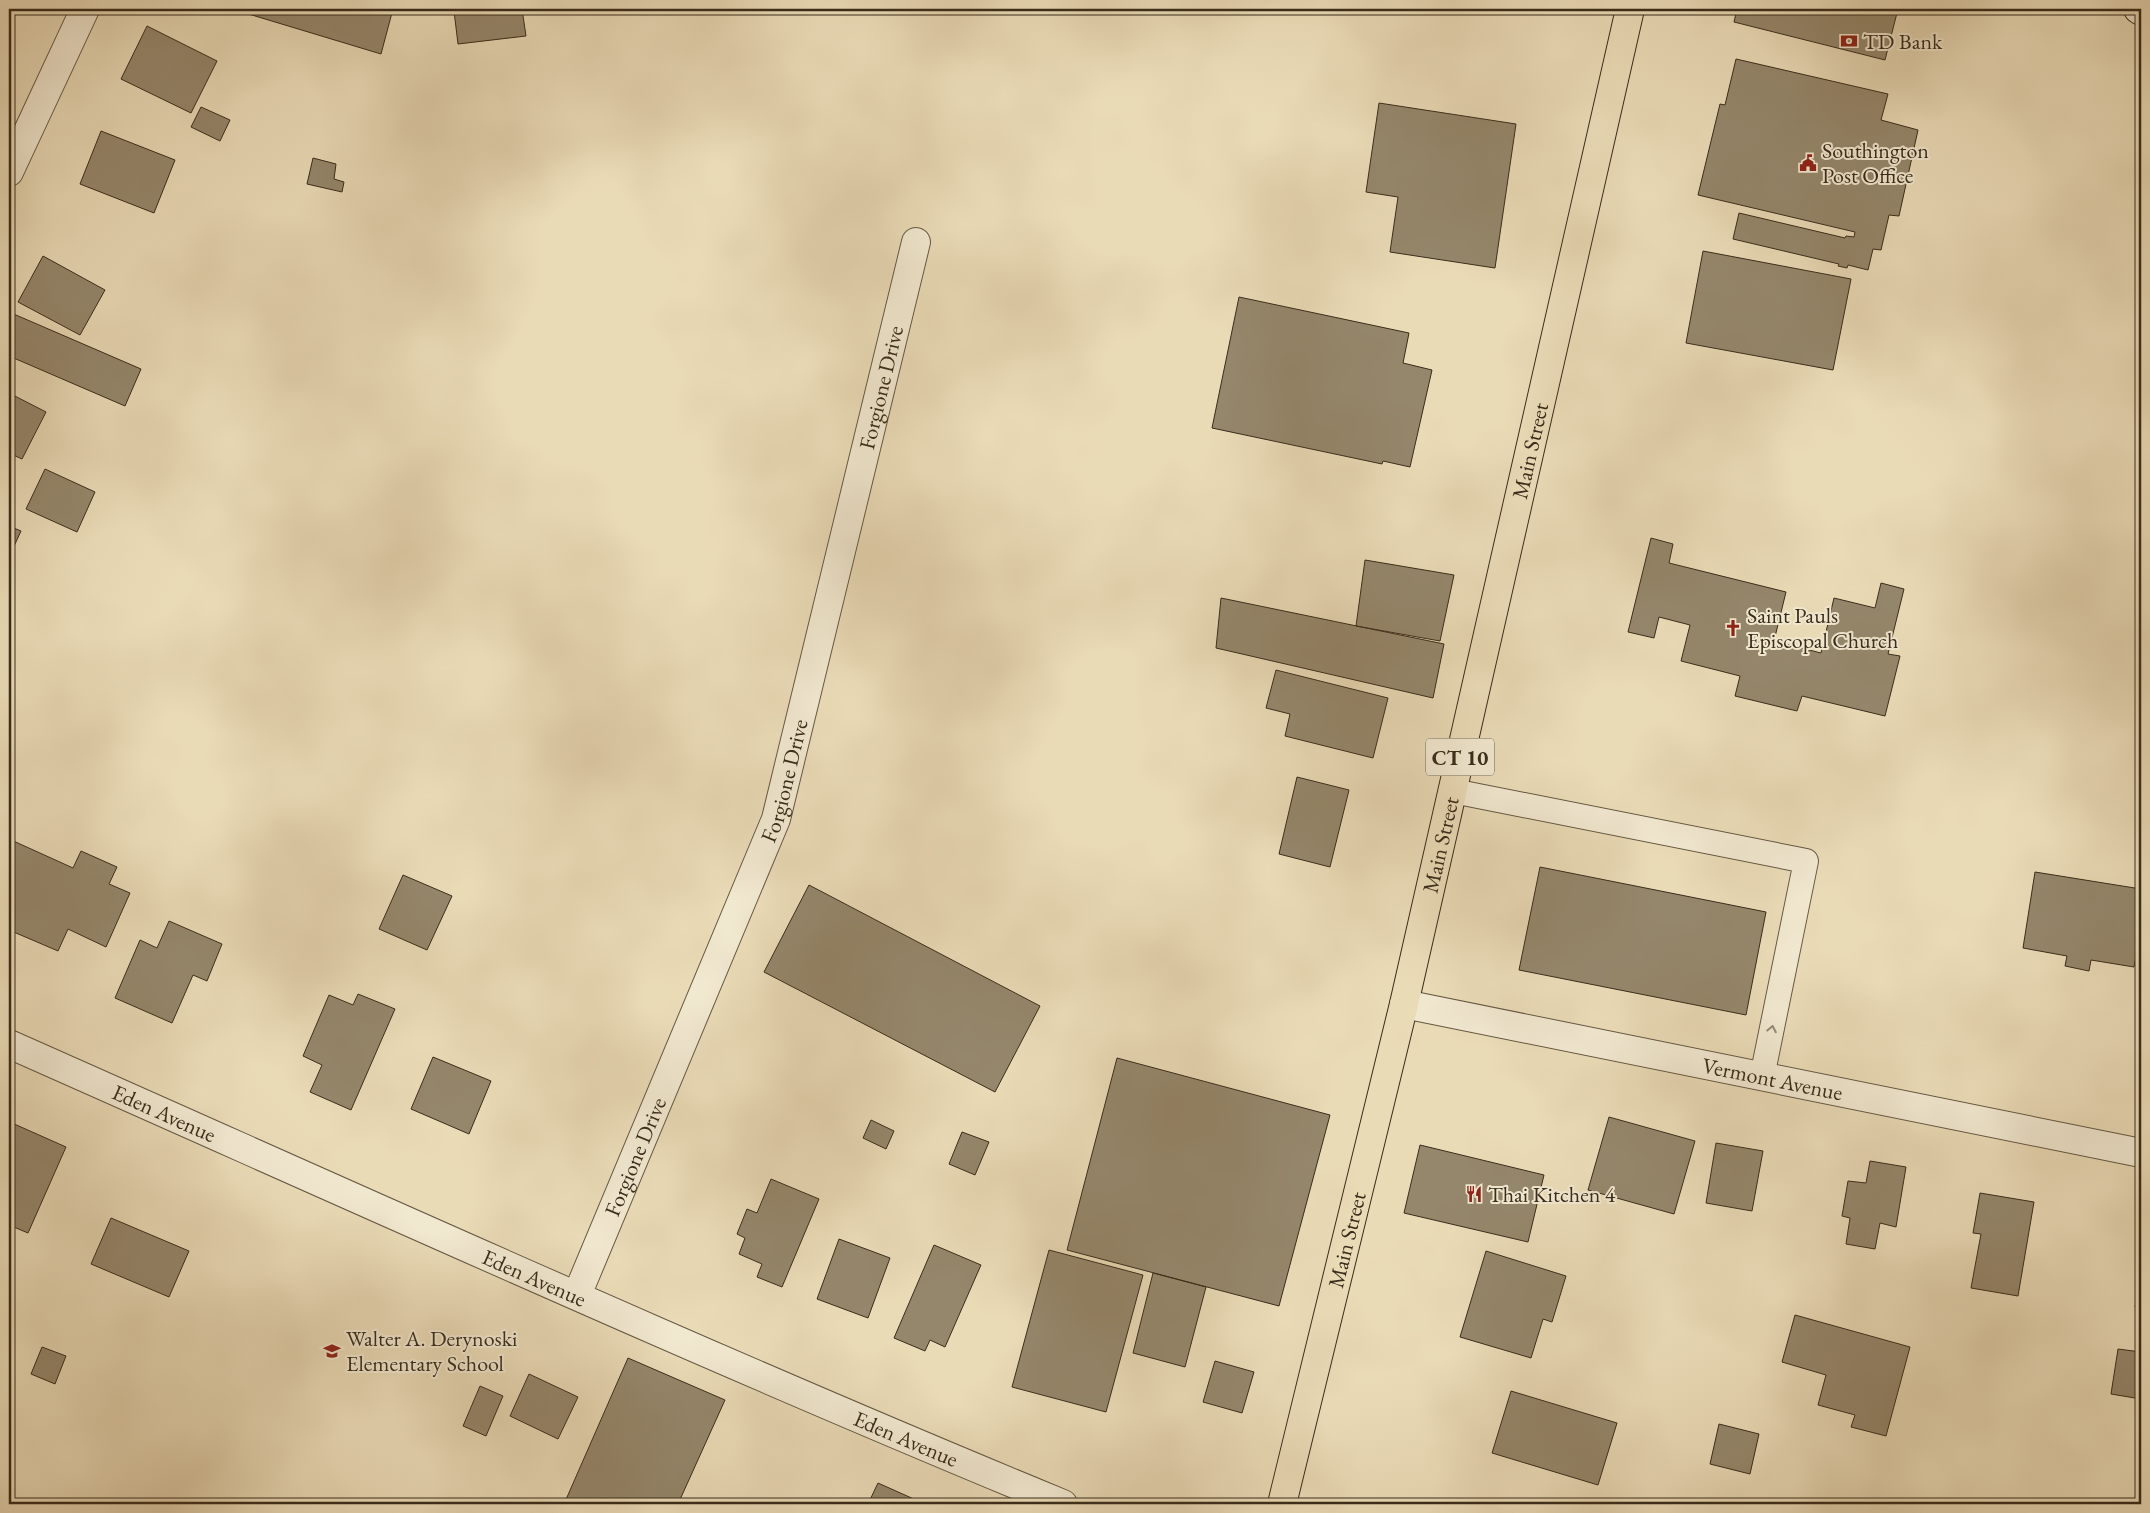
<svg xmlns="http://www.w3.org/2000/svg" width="2150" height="1513" viewBox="0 0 2150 1513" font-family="'EB Garamond',serif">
	<rect width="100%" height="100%" fill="#eadbb7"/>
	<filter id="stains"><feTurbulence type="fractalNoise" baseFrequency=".004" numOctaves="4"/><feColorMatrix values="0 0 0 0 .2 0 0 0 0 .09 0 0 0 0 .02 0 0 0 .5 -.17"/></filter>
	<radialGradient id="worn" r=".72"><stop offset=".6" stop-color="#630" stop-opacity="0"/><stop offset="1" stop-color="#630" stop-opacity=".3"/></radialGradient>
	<path fill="#95876c" stroke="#392c1b" d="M 232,9 L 393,9 L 381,54 Z
		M 460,9 L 522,9 L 526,36 L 458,44 L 454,11 L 460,11 Z
		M 1737,9 L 1898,9 L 1885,60 L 1734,22 Z
		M 147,26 L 217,61 L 191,113 L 121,79 Z
		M 1736,59 L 1888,94 L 1881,120 L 1918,130 L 1899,216 L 1889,215 L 1881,250 L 1873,249 L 1868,270 L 1848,265 L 1847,268 L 1838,266 L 1839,264 L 1733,239 L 1739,213 L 1845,238 L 1846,236 L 1854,237 L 1855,232 L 1698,195 L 1720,104 L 1725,105 Z
		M 1379,103 L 1516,124 L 1495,268 L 1390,252 L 1398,197 L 1366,192 Z
		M 201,107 L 230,120 L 220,141 L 191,127 Z
		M 101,131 L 175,160 L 154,213 L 80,184 Z
		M 313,158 L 336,164 L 334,179 L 344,182 L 342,192 L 307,184 Z
		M 1703,251 L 1851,279 L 1833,370 L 1686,343 Z
		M 43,256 L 105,290 L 80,335 L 18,302 Z
		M 1239,297 L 1409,333 L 1403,363 L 1432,370 L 1410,467 L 1383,461 L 1382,464 L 1212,428 Z
		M 9,312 L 141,369 L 125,406 L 9,356 Z
		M 9,393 L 46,412 L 22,459 L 9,453 Z
		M 45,469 L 95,492 L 77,532 L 26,509 Z
		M 9,526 L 21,531 L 9,557 Z
		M 1651,538 L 1673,544 L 1669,563 L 1786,592 L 1774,641 L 1821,653 L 1834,598 L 1875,608 L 1881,583 L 1904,589 L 1888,654 L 1900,656 L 1885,716 L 1802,696 L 1797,711 L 1735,696 L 1740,676 L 1681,661 L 1690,625 L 1659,617 L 1654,638 L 1628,632 Z
		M 1365,560 L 1454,575 L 1440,641 L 1356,626 Z
		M 1221,598 L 1444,644 L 1433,698 L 1216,648 Z
		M 1276,670 L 1388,698 L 1373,758 L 1285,736 L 1290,714 L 1266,708 Z
		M 1297,777 L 1349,790 L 1330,867 L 1279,854 Z
		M 9,839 L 73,868 L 81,851 L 117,867 L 109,884 L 130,893 L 106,947 L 68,929 L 58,951 L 9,930 Z
		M 1540,867 L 1766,912 L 1746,1015 L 1519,970 Z
		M 2035,872 L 2141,889 L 2141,927 L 2134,967 L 2091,960 L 2089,971 L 2065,966 L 2067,956 L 2023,948 Z
		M 403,875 L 452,896 L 427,950 L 379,929 Z
		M 809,885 L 1040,1006 L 995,1092 L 764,972 Z
		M 169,921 L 222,944 L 207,981 L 193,975 L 172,1023 L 115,998 L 140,940 L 157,948 Z
		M 358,994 L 395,1009 L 351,1110 L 310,1092 L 322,1065 L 303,1056 L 329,995 L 353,1005 Z
		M 433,1057 L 491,1081 L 469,1134 L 411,1109 Z
		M 1117,1058 L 1330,1115 L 1279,1306 L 1067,1250 Z
		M 1609,1117 L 1695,1141 L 1674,1214 L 1588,1190 Z
		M 871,1120 L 894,1131 L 886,1149 L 863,1138 Z
		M 12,1123 L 66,1147 L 28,1233 L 9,1225 L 9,1207 L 12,1199 L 9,1197 L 9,1130 Z
		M 962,1132 L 989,1142 L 975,1175 L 949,1164 Z
		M 1716,1143 L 1763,1151 L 1752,1211 L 1706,1203 Z
		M 1420,1145 L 1544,1175 L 1528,1242 L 1404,1213 Z
		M 1870,1161 L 1906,1167 L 1896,1227 L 1880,1223 L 1875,1249 L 1846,1244 L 1850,1218 L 1842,1216 L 1848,1181 L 1866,1183 Z
		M 771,1179 L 819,1199 L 782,1287 L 757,1277 L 762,1264 L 739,1254 L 745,1238 L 737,1234 L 747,1209 L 757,1213 Z
		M 1980,1193 L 2034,1202 L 2018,1296 L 1971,1288 L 1981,1234 L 1973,1233 Z
		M 111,1218 L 189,1251 L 169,1297 L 91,1264 Z
		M 839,1239 L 890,1258 L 868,1318 L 817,1299 Z
		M 934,1245 L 981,1265 L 945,1347 L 930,1340 L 925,1351 L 894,1338 Z
		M 1049,1250 L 1143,1275 L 1106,1412 L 1012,1387 Z
		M 1486,1251 L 1566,1276 L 1552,1322 L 1543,1319 L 1531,1358 L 1460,1337 Z
		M 1153,1273 L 1206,1287 L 1185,1367 L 1133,1353 Z
		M 2141,1274 L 2141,1309 L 2135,1307 Z
		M 1795,1315 L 1910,1347 L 1886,1436 L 1851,1427 L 1855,1415 L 1818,1405 L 1826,1375 L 1782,1362 Z
		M 42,1347 L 66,1356 L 55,1384 L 31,1374 Z
		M 2118,1349 L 2141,1352 L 2141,1399 L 2111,1394 Z
		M 628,1358 L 725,1400 L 678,1504 L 564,1504 Z
		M 1215,1361 L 1254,1372 L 1242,1413 L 1203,1402 Z
		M 529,1374 L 578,1397 L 558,1439 L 510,1416 Z
		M 480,1386 L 503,1396 L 486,1436 L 463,1426 Z
		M 1511,1391 L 1617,1423 L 1598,1485 L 1492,1453 Z
		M 1719,1424 L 1759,1434 L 1750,1474 L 1710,1464 Z
		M 878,1483 L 925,1504 L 868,1504 Z"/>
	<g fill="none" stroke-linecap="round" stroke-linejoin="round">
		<g stroke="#655842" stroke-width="26">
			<path id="lane" d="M 1453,791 L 1806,861 L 1762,1077"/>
		</g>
		<g stroke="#655842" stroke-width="30">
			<g id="street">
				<path d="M 9,172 L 85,9"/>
				<path id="s1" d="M 1404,1004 L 2141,1153"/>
				<path id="s2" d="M 9,1044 C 359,1199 708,1358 1063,1504"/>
				<path id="s3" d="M 577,1295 L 776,819 L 916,242"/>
			</g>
		</g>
		<g stroke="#392c1b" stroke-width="30">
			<path id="secondary" d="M 2138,9 L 2141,11"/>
		</g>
		<g stroke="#392c1b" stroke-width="30">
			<g id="highway">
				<path id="s4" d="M 1282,1504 L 1404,1004 L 1630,9"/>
			</g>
		</g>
		<use href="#lane" stroke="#f1e8d0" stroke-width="24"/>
		<use href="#street" stroke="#f1e8d0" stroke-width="28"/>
		<use href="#secondary" stroke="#f1e8d0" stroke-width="28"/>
		<use href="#highway" stroke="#eadbb7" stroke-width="28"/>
	</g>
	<defs><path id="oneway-chevron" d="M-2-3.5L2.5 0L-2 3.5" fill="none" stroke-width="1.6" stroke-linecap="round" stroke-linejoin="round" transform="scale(1.25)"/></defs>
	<use stroke="#958a76" href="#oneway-chevron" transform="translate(1772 1029) rotate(-79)"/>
	<defs>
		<g id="bank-bare" transform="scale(1.35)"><path d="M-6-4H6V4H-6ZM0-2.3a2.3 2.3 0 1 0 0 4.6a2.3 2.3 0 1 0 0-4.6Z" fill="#8f2418" stroke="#f1e8d0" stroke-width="2.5" paint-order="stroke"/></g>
		<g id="civic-bare" transform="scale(1.35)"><path d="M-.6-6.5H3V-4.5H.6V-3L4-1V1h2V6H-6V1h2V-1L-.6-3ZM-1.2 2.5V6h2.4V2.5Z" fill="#8f2418" stroke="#f1e8d0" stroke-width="2.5" paint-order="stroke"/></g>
		<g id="church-bare" transform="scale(1.35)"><path d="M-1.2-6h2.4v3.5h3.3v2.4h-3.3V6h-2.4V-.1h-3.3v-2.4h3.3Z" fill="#8f2418" stroke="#f1e8d0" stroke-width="2.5" paint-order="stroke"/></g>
		<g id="restaurant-bare" transform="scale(1.35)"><path d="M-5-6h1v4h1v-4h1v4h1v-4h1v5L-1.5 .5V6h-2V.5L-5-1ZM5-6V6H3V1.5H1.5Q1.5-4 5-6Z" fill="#8f2418" stroke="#f1e8d0" stroke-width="2.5" paint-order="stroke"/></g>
		<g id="school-bare" transform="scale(1.35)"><path d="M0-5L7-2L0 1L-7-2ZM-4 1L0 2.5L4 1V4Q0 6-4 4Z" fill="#8f2418" stroke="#f1e8d0" stroke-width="2.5" paint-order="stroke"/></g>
	</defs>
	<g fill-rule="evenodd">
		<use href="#bank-bare" x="1849" y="41"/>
		<use href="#civic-bare" x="1808" y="163"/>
		<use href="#church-bare" x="1733" y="628"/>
		<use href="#restaurant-bare" x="1474" y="1194"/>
		<use href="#school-bare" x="332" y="1351"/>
	</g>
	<g text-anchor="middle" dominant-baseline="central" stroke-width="4" stroke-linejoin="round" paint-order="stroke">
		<rect fill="#f1e8d0" stroke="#706451" stroke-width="1" x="1426" y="738.5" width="68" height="37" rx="4"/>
		<g font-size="21" font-weight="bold" fill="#392c1b">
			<text x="1460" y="757">CT 10</text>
		</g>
		<g font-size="22" fill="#392c1b" stroke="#f1e8d0" text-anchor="start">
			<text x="1863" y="41">TD Bank</text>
			<text x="1822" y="150">Southington<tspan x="1822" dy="25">Post Office</tspan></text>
			<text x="1747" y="615">Saint Pauls<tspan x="1747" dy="25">Episcopal Church</tspan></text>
			<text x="1488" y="1194">Thai Kitchen 4</text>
			<text x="346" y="1338">Walter A. Derynoski<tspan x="346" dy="25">Elementary School</tspan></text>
		</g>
		<g font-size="22" fill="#392c1b" stroke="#f1e8d0">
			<text stroke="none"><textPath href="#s3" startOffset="960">Forgione Drive</textPath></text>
			<text stroke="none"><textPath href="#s4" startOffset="1082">Main Street</textPath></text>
			<text stroke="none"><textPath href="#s3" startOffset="555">Forgione Drive</textPath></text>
			<text stroke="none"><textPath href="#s4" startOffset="678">Main Street</textPath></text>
			<text stroke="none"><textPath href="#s1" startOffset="376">Vermont Avenue</textPath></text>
			<text stroke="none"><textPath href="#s2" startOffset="170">Eden Avenue</textPath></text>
			<text stroke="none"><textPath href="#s3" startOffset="150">Forgione Drive</textPath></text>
			<text stroke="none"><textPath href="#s4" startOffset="272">Main Street</textPath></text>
			<text stroke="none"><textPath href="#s2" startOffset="575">Eden Avenue</textPath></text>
			<text stroke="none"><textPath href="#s2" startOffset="980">Eden Avenue</textPath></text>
		</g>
	</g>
	<rect width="2150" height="1513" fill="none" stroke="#eadbb7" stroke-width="30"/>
	<rect x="10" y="10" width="2130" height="1493" fill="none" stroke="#392c1b" stroke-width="2.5"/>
	<rect x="15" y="15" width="2120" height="1483" fill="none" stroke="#392c1b"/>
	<rect width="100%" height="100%" filter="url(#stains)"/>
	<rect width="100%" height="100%" fill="url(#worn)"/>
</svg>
